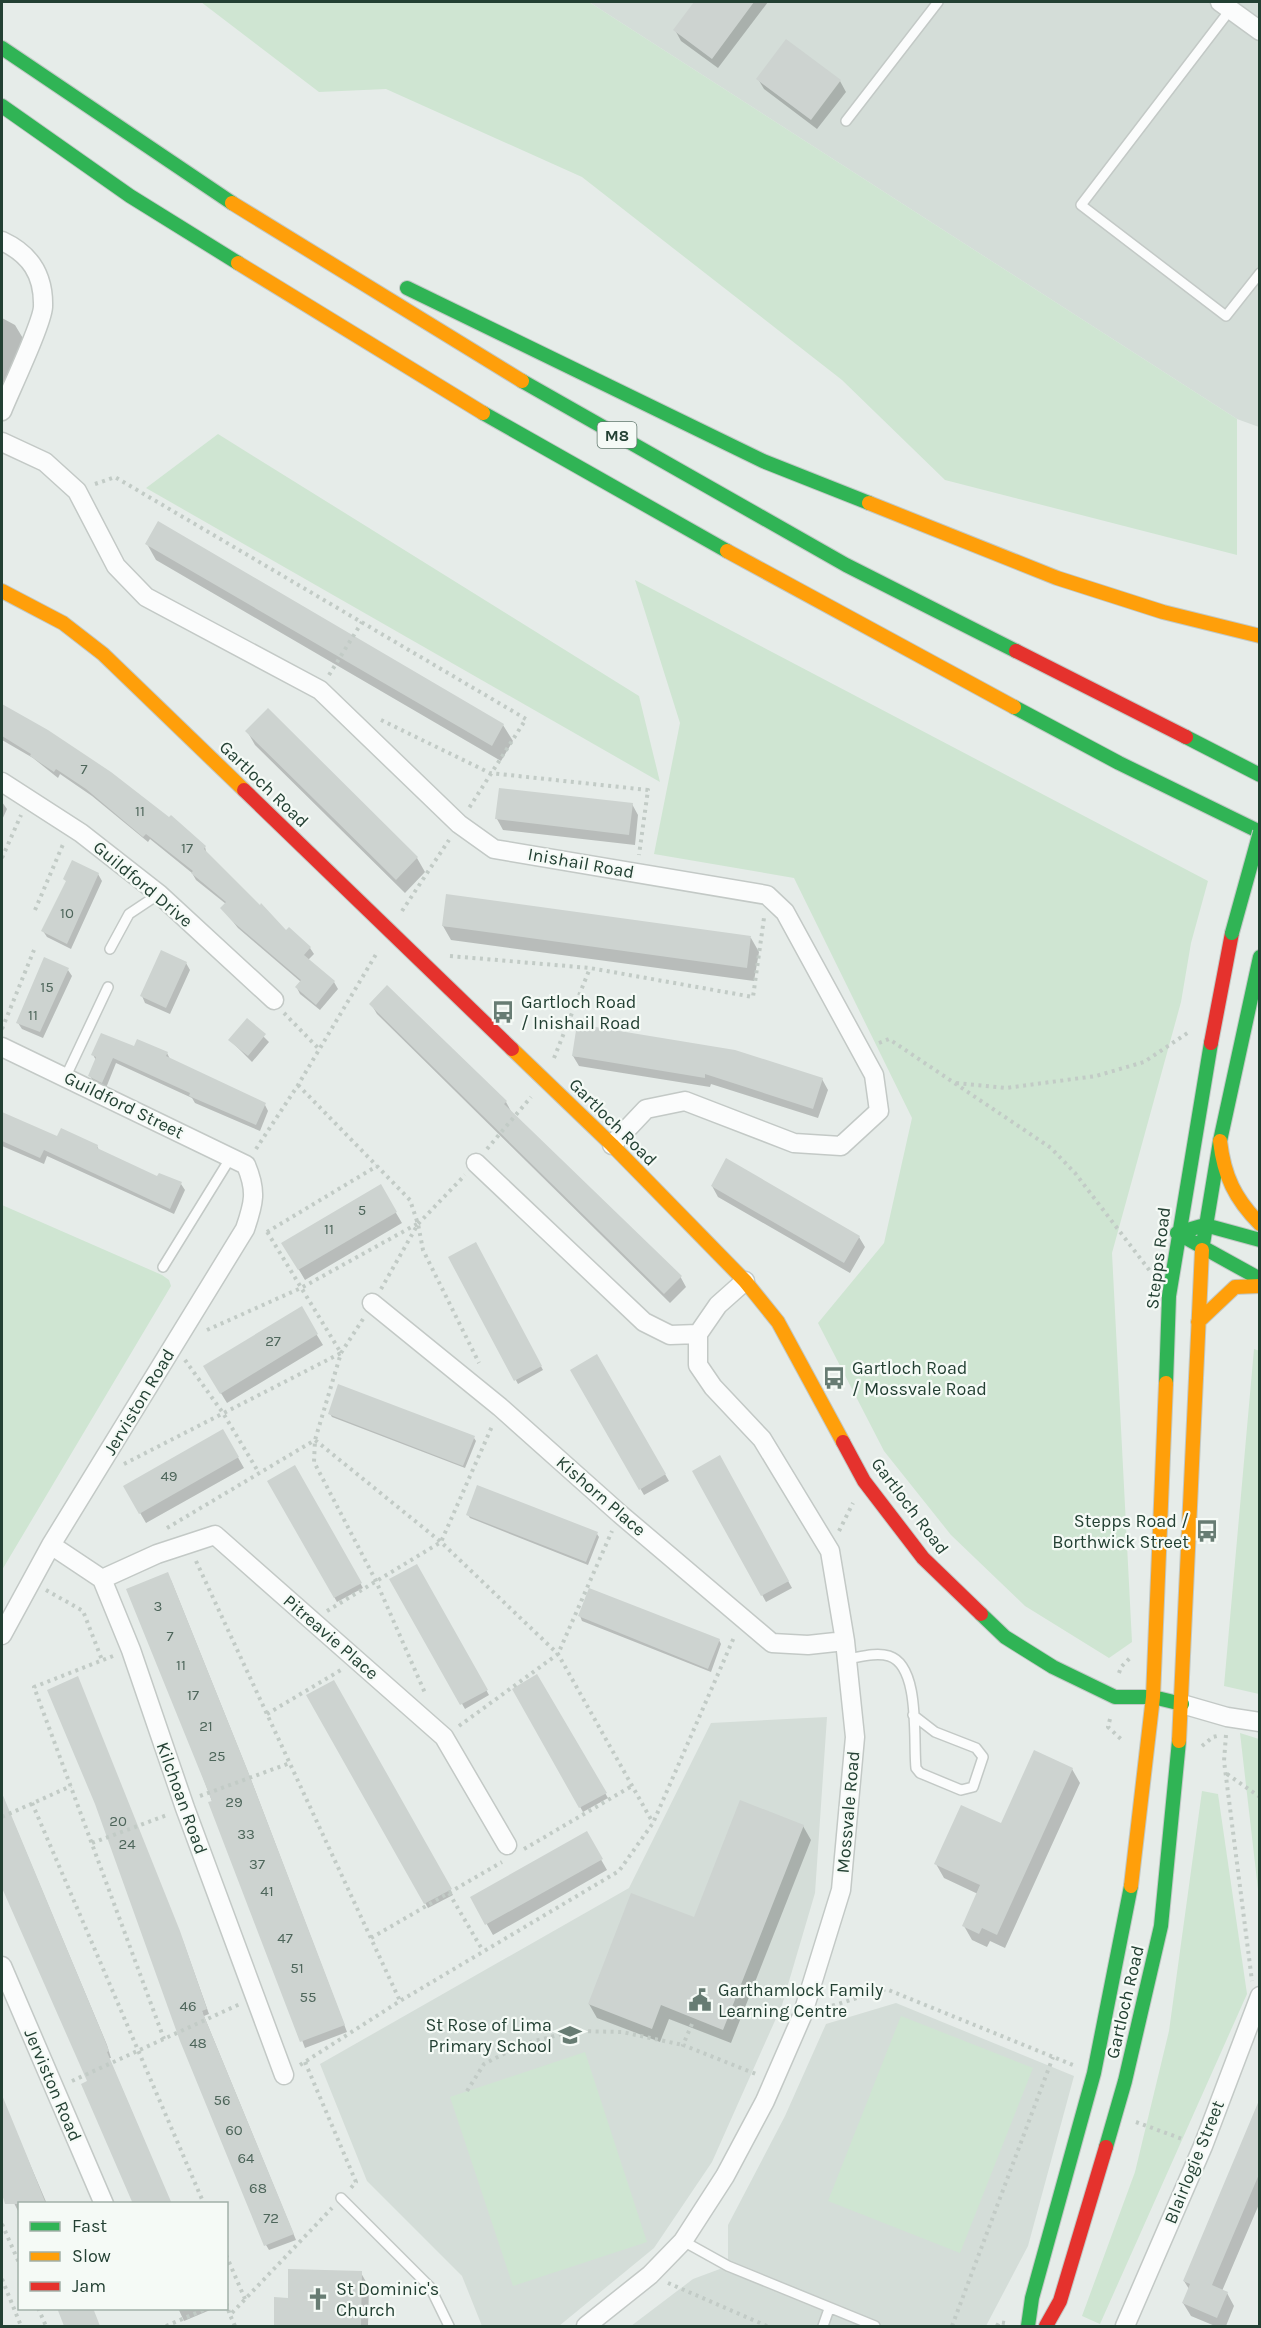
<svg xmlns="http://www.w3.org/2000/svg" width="1261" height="2328" viewBox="0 0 1261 2328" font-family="Karla,sans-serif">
	<rect width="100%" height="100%" fill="#e6ece9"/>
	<path fill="#d4ddd8" d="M 589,2 L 1259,2 L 1259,427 L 1237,419 Z
		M 827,1717 L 815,1893 L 782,2005 L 712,2162 L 654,2248 L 559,2326 L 482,2326 L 462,2276 L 367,2181 L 320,2064 L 629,1888 L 711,1723 Z
		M 896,2003 L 1074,2076 L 1028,2246 L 986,2326 L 631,2326 L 693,2279 L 728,2266 L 728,2225 L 785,2116 L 826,2024 Z"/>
	<path fill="#cfe5d2" d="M 201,2 L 589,2 L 1237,419 L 1237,555 L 945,480 L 842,380 L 582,177 L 386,89 L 319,92 Z
		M 218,434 L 639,696 L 660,782 L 146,488 Z
		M 635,580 L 1208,881 L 1191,943 L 1181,1002 L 1112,1253 L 1132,1642 L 1109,1658 L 1025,1606 L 951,1535 L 884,1451 L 818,1323 L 884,1243 L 912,1118 L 794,878 L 654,854 L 680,723 Z
		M 2,1205 L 162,1275 L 169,1280 L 171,1286 L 2,1570 Z
		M 1254,1349 L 1260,1351 L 1259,1694 L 1224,1686 Z
		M 1240,1733 L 1259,1739 L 1259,1898 Z
		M 1202,1791 L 1218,1794 L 1247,1994 L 1100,2324 L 1082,2316 L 1135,2172 L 1169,2031 Z
		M 901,2016 L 1033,2068 L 960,2253 L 828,2201 Z
		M 585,2052 L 647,2242 L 513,2286 L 450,2097 Z"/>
	<path fill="#0003" d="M 696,2 L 768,2 L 718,68 L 681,41 L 675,30 Z
		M 758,79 L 840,81 L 846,92 L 817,129 L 764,89 Z
		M 2,318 L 15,325 L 27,345 L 2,401 Z
		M 147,544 L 503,725 L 513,741 L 501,761 L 156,560 Z
		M 2,706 L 205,847 L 207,855 L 286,932 L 310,948 L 314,954 L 308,960 L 334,982 L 338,989 L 320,1010 L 300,994 L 297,988 L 301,982 L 238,928 L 222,908 L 226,904 L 196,880 L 192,873 L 150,839 L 148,842 L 92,796 L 60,774 L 58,778 L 33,758 L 2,740 Z
		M 268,710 L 417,858 L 425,872 L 405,893 L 255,745 L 247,731 Z
		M 2,802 L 7,809 L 2,820 Z
		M 632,804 L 638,815 L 635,845 L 503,830 L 497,819 Z
		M 73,862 L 98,874 L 102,881 L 71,949 L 47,937 L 43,931 L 67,882 L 65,879 Z
		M 443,926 L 751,938 L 759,952 L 754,981 L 451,940 Z
		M 186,963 L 190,970 L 170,1014 L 145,1003 L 142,996 Z
		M 68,970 L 72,976 L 43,1038 L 22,1029 L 18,1023 Z
		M 371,1004 L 506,1102 L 512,1113 L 680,1276 L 686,1287 L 670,1303 L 377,1014 Z
		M 247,1020 L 269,1042 L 252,1062 L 230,1040 Z
		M 135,1048 L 167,1053 L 170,1059 L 265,1105 L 268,1111 L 260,1131 L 195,1103 L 192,1098 L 116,1063 L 106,1088 L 94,1083 L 90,1076 L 96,1060 L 93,1055 Z
		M 573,1056 L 822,1079 L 828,1090 L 818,1118 L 711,1084 L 710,1087 L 579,1066 Z
		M 2,1115 L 58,1138 L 97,1146 L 100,1152 L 158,1178 L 181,1184 L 185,1190 L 174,1214 L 47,1156 L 44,1164 L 2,1146 Z
		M 380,1186 L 402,1223 L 305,1280 L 283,1243 Z
		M 712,1186 L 859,1237 L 865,1247 L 850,1273 L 718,1197 Z
		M 475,1244 L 543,1370 L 518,1384 L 450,1258 Z
		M 301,1309 L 323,1345 L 227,1403 L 205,1367 Z
		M 597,1356 L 669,1481 L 644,1495 L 572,1370 Z
		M 330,1414 L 474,1438 L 476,1441 L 465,1468 L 332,1417 Z
		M 223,1431 L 244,1468 L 146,1523 L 125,1487 Z
		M 720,1457 L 792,1588 L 766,1602 L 694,1471 Z
		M 295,1467 L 363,1588 L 337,1602 L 269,1481 Z
		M 478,1487 L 597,1534 L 599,1537 L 588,1565 L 470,1518 L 468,1515 Z
		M 417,1566 L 489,1695 L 465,1709 L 391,1580 Z
		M 171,1580 L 250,1777 L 347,2032 L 305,2048 L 184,1727 Z
		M 580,1616 L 719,1640 L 721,1644 L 711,1672 L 582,1621 Z
		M 536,1676 L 608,1798 L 583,1812 L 514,1690 Z
		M 334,1682 L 453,1895 L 428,1908 L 308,1696 Z
		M 1072,1769 L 1080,1783 L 1005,1948 L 990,1941 L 987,1947 L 972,1940 L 964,1926 L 978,1894 L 944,1878 L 936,1864 L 1002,1825 Z
		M 13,1821 L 107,2045 L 111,2058 L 109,2058 L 171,2204 L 89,2082 L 2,1886 L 2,1826 Z
		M 803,1826 L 811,1840 L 731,2043 L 669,2019 L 660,2042 L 597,2018 L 589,2004 L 695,1919 Z
		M 586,1833 L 607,1870 L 493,1935 L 472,1898 Z
		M 182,1938 L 209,2014 L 204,2016 L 296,2240 L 269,2250 L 266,2245 Z
		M 2,2099 L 47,2204 L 20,2204 L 20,2215 L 12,2199 L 4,2196 L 2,2190 Z
		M 1260,2101 L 1260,2202 L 1222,2291 L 1227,2293 L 1234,2306 L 1226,2326 L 1215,2326 L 1191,2316 L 1183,2303 L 1189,2289 L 1184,2281 Z
		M 361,2273 L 369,2287 L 368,2326 L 275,2326 L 276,2299 L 289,2299 Z
		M 178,2308 L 215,2308 L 184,2321 Z"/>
	<path fill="#cdd3d0" d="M 694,2 L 754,2 L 712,59 L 673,30 Z
		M 786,39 L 841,80 L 811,120 L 756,79 Z
		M 158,521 L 504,724 L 492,746 L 145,544 Z
		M 2,704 L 48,730 L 111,772 L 169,817 L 171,815 L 206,846 L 204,849 L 260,905 L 261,903 L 286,930 L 289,927 L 311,947 L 304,955 L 335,981 L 316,1005 L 295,987 L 301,980 L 232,921 L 220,908 L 226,902 L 191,873 L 193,871 L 146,834 L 143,837 L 86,789 L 56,769 L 54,772 L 30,756 L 31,754 L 2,736 Z
		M 268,708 L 418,857 L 396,880 L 245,731 Z
		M 499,788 L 633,803 L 629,835 L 495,819 Z
		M 72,860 L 99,873 L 67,944 L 41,931 L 66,881 L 63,879 Z
		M 446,894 L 751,936 L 747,968 L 442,926 Z
		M 161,950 L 187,962 L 166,1008 L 140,996 Z
		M 44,957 L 69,968 L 40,1032 L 16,1023 Z
		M 387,985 L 507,1101 L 504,1104 L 682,1276 L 664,1294 L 369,1004 Z
		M 247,1018 L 266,1034 L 248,1056 L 228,1040 Z
		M 577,1024 L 735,1050 L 823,1078 L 813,1109 L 705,1074 L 705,1078 L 572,1056 Z
		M 101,1033 L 134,1046 L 137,1039 L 168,1052 L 166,1056 L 266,1103 L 256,1125 L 189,1096 L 190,1093 L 113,1058 L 102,1083 L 88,1076 L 96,1057 L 91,1055 Z
		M 2,1112 L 57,1136 L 61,1128 L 98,1145 L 97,1148 L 157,1176 L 159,1173 L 182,1182 L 170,1209 L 44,1150 L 40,1158 L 2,1141 Z
		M 726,1158 L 860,1236 L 844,1263 L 711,1186 Z
		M 381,1184 L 397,1212 L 298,1270 L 281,1243 Z
		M 476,1242 L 542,1366 L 514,1381 L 448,1257 Z
		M 302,1306 L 318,1334 L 220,1394 L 203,1366 Z
		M 597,1354 L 666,1474 L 639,1490 L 570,1370 Z
		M 338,1384 L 475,1436 L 463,1466 L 328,1414 Z
		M 223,1429 L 239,1457 L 139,1514 L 123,1486 Z
		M 720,1455 L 789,1581 L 761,1596 L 692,1471 Z
		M 295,1465 L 362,1583 L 334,1598 L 267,1481 Z
		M 477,1485 L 598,1532 L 586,1562 L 466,1515 Z
		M 417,1564 L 488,1690 L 460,1705 L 389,1579 Z
		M 168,1572 L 247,1769 L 345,2025 L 300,2042 L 208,1802 L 212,1801 L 126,1589 Z
		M 589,1588 L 720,1639 L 708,1669 L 578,1616 Z
		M 537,1674 L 607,1793 L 579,1808 L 512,1689 Z
		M 78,1676 L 180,1931 L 207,2009 L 202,2011 L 294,2234 L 264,2246 L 180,2041 L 95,1804 L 47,1690 Z
		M 334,1680 L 452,1889 L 424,1904 L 306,1695 Z
		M 1034,1750 L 1073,1768 L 997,1935 L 982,1928 L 979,1934 L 962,1926 L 980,1885 L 934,1864 L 961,1805 L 1001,1823 Z
		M 2,1793 L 104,2038 L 109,2051 L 107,2052 L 172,2204 L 133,2204 L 81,2084 L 87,2081 L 2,1888 Z
		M 740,1800 L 804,1825 L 723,2030 L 661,2005 L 652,2029 L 588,2004 L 631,1893 L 694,1917 Z
		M 587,1831 L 603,1859 L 485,1925 L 470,1897 Z
		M 2,2095 L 27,2156 L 46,2204 L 5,2204 L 2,2194 Z
		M 1260,2098 L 1260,2172 L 1212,2285 L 1228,2292 L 1217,2318 L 1182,2303 L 1190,2284 L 1183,2281 Z
		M 288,2269 L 362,2271 L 361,2326 L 274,2326 L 274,2297 L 288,2298 Z
		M 57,2308 L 93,2308 L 100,2326 L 64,2326 Z"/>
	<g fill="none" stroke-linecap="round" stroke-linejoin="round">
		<g stroke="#c3c9c6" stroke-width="12">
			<path id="lane" d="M 1230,10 L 1081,205 L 1226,316 L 1260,273
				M 846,121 L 938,2
				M 110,949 L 129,914 L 159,894
				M 66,1076 L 108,987
				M 163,1267 L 231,1157
				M 847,1659 C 860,1657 876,1652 889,1656 C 921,1666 913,1741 916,1768 L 920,1773 L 961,1790 L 973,1787 L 983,1757 L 976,1748 L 935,1732 L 913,1715
				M 341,2198 L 430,2287 L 449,2326
				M 683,2241 L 728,2266 L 875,2326
				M 823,2326 L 829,2309"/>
		</g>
		<g stroke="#c3c9c6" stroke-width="21">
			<path id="street" d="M 1220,2 L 1260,31
				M 2,241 C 30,254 44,274 43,307 C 42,324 10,391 2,411
				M 2,442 L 45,462 L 77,491 L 116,566 L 146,597 L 320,690 L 459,824 L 494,849 L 767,895 L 785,912 L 874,1075 L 879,1111 L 841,1146 L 794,1143 L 685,1101 L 646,1109 L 612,1145
				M 2,782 L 81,833 L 159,894 L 274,1000
				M 2,1047 L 246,1165 C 257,1191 254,1203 245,1229 L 51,1545 L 2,1635
				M 476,1163 L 644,1322 L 670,1335 L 698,1334
				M 372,1303 L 500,1407 L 620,1514 L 772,1643 L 808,1645 L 845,1641
				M 51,1545 L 102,1579 L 131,1650 L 185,1808 L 284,2075
				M 102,1579 L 157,1554 L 215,1535 L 444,1737 L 507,1845
				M 1182,1704 L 1227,1717 L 1260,1722
				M 2,1966 L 104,2204
				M 586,2326 L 650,2275 L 683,2241 L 725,2176 L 765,2101 L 802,2016 L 841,1890 L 855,1737 L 845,1641 L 830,1551 L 762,1439 L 713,1387 L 698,1365 L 698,1334 L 718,1305 L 745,1281
				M 1125,2326 L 1203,2146 L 1260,1996"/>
		</g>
		<g stroke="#c2c9c6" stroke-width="16">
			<path id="fast" d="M 2,48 L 232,203
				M 2,106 L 130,196 L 238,263
				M 407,288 L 763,461 L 869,503
				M 522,381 L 846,565 L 1016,651
				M 483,413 L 727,551
				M 1014,707 L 1119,763 L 1260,832
				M 1186,737 L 1260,775
				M 1177,1233 L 1260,1279
				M 1177,1233 L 1205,1225 L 1260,1240
				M 1202,1250 L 1220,1141 L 1260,957
				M 1166,1383 L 1169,1296 L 1211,1043
				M 981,1614 L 1005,1637 L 1053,1667 L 1115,1697 L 1153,1697 L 1182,1704
				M 1106,2147 L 1125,2081 L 1161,1926 L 1179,1741
				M 1028,2326 L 1032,2298 L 1094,2073 L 1131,1886"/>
		</g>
		<g stroke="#c2c9c6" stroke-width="16">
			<path id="slow" d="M 232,203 L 522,381
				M 238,263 L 483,413
				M 869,503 L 1057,578 L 1163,612 L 1260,636
				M 727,551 L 1014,707
				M 2,591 L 63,623 L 103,654 L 244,790
				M 512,1049 L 612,1145 L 745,1281 L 778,1322 L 843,1442
				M 1220,1141 C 1224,1176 1235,1199 1260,1224
				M 1198,1322 L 1235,1287 L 1260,1286
				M 1179,1741 L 1202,1250
				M 1131,1886 L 1153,1697 L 1166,1383"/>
		</g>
		<g stroke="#c2c9c6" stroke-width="16">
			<path id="jam" d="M 1016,651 L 1186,737
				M 244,790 L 512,1049
				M 1211,1043 L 1232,933
				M 843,1442 L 864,1481 L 923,1558 L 981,1614
				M 1046,2326 L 1060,2301 L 1106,2147"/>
		</g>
		<path stroke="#c2cbc6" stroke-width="4" stroke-dasharray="3 4.5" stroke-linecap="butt" d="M 95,484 L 115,477 L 526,719 L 469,808
			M 329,675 L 362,622
			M 381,720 L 490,773 L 648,790 L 639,855
			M 2,858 L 21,815
			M 35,910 L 64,842
			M 402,911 L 449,840
			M 450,956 L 590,968 L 753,997 L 764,918
			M 284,1013 L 319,1049
			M 2,1029 L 34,950
			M 879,1043 L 889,1039 L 1051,1148 L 1075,1173 L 1150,1271
			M 554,1058 L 590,968
			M 956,1083 L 1006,1088 L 1096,1076 L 1144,1062 L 1189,1032
			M 298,1085 L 410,1200 L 418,1224 L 423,1250 L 479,1363
			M 256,1149 L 298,1085 L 378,951
			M 487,1149 L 531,1097
			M 267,1232 L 377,1166
			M 381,1289 L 418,1224 L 465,1175
			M 363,1319 L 341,1353 L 315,1440 L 314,1462 L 376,1581 L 425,1693
			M 207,1330 L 301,1288 L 417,1224
			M 185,1360 L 223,1413 L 259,1473
			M 124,1464 L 341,1353 L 266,1230
			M 167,1528 L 315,1440 L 441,1542 L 558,1654 L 653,1823
			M 839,1531 L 853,1503
			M 196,1561 L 400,2001
			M 46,1590 L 83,1611 L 102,1660
			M 327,1611 L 441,1542 L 493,1424
			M 113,1656 L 34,1687 L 164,2039
			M 1119,1673 L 1121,1667 L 1130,1658
			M 267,1714 L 341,1670
			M 1110,1719 L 1108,1727 L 1123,1741
			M 459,1726 L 558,1654 L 612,1531
			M 1226,1735 L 1224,1761 L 1252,1981
			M 1202,1746 L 1213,1737 L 1221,1735
			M 1227,1774 L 1260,1797
			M 200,1796 L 290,1763
			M 32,1803 L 204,2204
			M 2,1817 L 71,1786
			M 92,1843 L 167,1815
			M 524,1849 L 632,1786
			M 449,1893 L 483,1951
			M 371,1938 L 502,1862
			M 825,2008 L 886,1989 L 1073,2065
			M 692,2024 L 683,2045 L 756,2074
			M 305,2062 L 356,2182 L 350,2189
			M 300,2065 L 400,2001 L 619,1871 L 653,1823 L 735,1635
			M 72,2081 L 240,2004
			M 467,2091 L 484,2064 L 523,2044 L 574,2031 L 622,2032 L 683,2045
			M 1136,2122 L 1185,2140
			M 2,2224 L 20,2265
			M 226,2255 L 245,2299
			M 2,2279 L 21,2326
			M 668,2283 L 767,2326
			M 226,2303 L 230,2315
			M 38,2308 L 46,2326
			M 166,2326 L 208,2308
			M 235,2326 L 230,2315 L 332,2208
			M 952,2326 L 1053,2057
			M 997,2326 L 999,2322 L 1005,2323"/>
		<use href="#lane" stroke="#fbfcfc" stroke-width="9"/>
		<use href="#street" stroke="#fbfcfc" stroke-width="18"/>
		<use href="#fast" stroke="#30b455" stroke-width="14"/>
		<use href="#slow" stroke="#ff9f0a" stroke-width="14"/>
		<use href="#jam" stroke="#e5322d" stroke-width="14"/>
		<g stroke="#c2c9c6" stroke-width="16" stroke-linecap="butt">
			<path id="fast-bridge" d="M 1232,933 L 1260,832"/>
		</g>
		<use href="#fast-bridge" stroke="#30b455" stroke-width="14"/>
	</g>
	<defs>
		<g id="bus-bare" transform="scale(1.8)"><path d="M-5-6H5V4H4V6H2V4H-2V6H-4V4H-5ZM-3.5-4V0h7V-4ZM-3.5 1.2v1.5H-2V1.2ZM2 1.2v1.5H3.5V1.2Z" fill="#677c73" stroke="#f5faf6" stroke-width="2.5" paint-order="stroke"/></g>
		<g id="civic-bare" transform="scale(1.8)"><path d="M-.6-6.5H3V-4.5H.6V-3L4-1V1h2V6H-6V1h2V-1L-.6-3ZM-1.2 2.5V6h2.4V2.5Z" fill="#677c73" stroke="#f5faf6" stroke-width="2.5" paint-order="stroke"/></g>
		<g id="school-bare" transform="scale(1.8)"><path d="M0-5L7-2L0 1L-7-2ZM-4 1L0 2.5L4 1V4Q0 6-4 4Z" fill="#677c73" stroke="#f5faf6" stroke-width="2.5" paint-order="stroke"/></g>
		<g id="church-bare" transform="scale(1.8)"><path d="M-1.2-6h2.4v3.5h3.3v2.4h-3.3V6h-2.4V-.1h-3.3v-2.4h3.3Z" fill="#677c73" stroke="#f5faf6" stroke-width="2.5" paint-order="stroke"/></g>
	</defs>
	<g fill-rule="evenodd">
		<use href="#bus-bare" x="503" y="1012"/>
		<use href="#bus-bare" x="834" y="1378"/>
		<use href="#bus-bare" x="1207" y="1531"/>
		<use href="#civic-bare" x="700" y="2000"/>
		<use href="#school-bare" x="570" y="2035"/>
		<use href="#church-bare" x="318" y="2299"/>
	</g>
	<g text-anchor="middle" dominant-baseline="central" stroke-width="4.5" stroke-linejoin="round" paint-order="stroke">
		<g font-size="15" fill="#4e665b">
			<text x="84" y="769">7</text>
			<text x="140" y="811">11</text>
			<text x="187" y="848">17</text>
			<text x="67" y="913">10</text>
			<text x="47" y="987">15</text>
			<text x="33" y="1015">11</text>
			<text x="362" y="1210">5</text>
			<text x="329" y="1229">11</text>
			<text x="273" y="1341">27</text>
			<text x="169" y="1476">49</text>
			<text x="158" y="1606">3</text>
			<text x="170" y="1636">7</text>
			<text x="181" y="1665">11</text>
			<text x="193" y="1695">17</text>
			<text x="206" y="1726">21</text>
			<text x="217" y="1756">25</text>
			<text x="234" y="1802">29</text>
			<text x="118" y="1821">20</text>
			<text x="246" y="1834">33</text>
			<text x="127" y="1844">24</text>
			<text x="257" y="1864">37</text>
			<text x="267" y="1891">41</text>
			<text x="285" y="1938">47</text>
			<text x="297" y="1968">51</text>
			<text x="308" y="1997">55</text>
			<text x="188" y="2006">46</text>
			<text x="198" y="2043">48</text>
			<text x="222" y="2100">56</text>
			<text x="234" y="2130">60</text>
			<text x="246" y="2158">64</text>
			<text x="258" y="2188">68</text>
			<text x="271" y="2218">72</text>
		</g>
		<rect fill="#f5faf6" stroke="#62786e" stroke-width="1.5" x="597.5" y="422" width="39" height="26" rx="4.5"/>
		<g font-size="16" font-weight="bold" fill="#234033">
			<text x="617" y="435">M8</text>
		</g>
		<g font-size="18" fill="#234033" stroke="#f5faf6">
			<text transform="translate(264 784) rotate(44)">Gartloch Road</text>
			<text transform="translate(581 863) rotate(10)">Inishail Road</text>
			<text transform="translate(143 884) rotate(40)">Guildford Drive</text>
			<text transform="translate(124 1105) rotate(26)">Guildford Street</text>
			<text transform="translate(613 1122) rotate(45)">Gartloch Road</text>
			<text transform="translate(1158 1258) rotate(-83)">Stepps Road</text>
			<text transform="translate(139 1402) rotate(-59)">Jerviston Road</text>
			<text transform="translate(601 1496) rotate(41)">Kishorn Place</text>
			<text transform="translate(910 1506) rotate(53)">Gartloch Road</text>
			<text transform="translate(331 1637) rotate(41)">Pitreavie Place</text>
			<text transform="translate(182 1798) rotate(70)">Kilchoan Road</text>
			<text transform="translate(848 1812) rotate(-85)">Mossvale Road</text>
			<text transform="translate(1125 2002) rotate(-77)">Gartloch Road</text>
			<text transform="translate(53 2085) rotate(67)">Jerviston Road</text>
			<text transform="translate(1194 2162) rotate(-68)">Blairlogie Street</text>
		</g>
		<g font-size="18" fill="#234033" stroke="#f5faf6" text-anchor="start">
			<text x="521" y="1002">Gartloch Road<tspan x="521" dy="21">/ Inishail Road</tspan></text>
			<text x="852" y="1368">Gartloch Road<tspan x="852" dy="21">/ Mossvale Road</tspan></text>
			<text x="1189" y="1521" text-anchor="end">Stepps Road /<tspan x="1189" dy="21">Borthwick Street</tspan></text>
			<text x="718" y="1990">Garthamlock Family<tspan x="718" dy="21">Learning Centre</tspan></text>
			<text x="552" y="2025" text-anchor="end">St Rose of Lima<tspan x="552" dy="21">Primary School</tspan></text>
			<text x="336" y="2289">St Dominic's<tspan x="336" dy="21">Church</tspan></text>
		</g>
	</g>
	<rect width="1261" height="2328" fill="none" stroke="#234033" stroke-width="6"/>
	<rect x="18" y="2202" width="210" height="108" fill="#f5faf6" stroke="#a1b0a8" stroke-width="1.5"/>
	<rect x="30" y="2222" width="30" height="9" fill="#30b455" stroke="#a1b0a8" stroke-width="1.5"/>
	<text x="72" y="2232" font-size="18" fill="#234033">Fast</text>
	<rect x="30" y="2252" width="30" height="9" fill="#ff9f0a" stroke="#a1b0a8" stroke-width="1.5"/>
	<text x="72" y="2262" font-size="18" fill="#234033">Slow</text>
	<rect x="30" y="2282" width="30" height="9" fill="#e5322d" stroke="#a1b0a8" stroke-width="1.5"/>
	<text x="72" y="2292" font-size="18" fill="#234033">Jam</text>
</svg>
